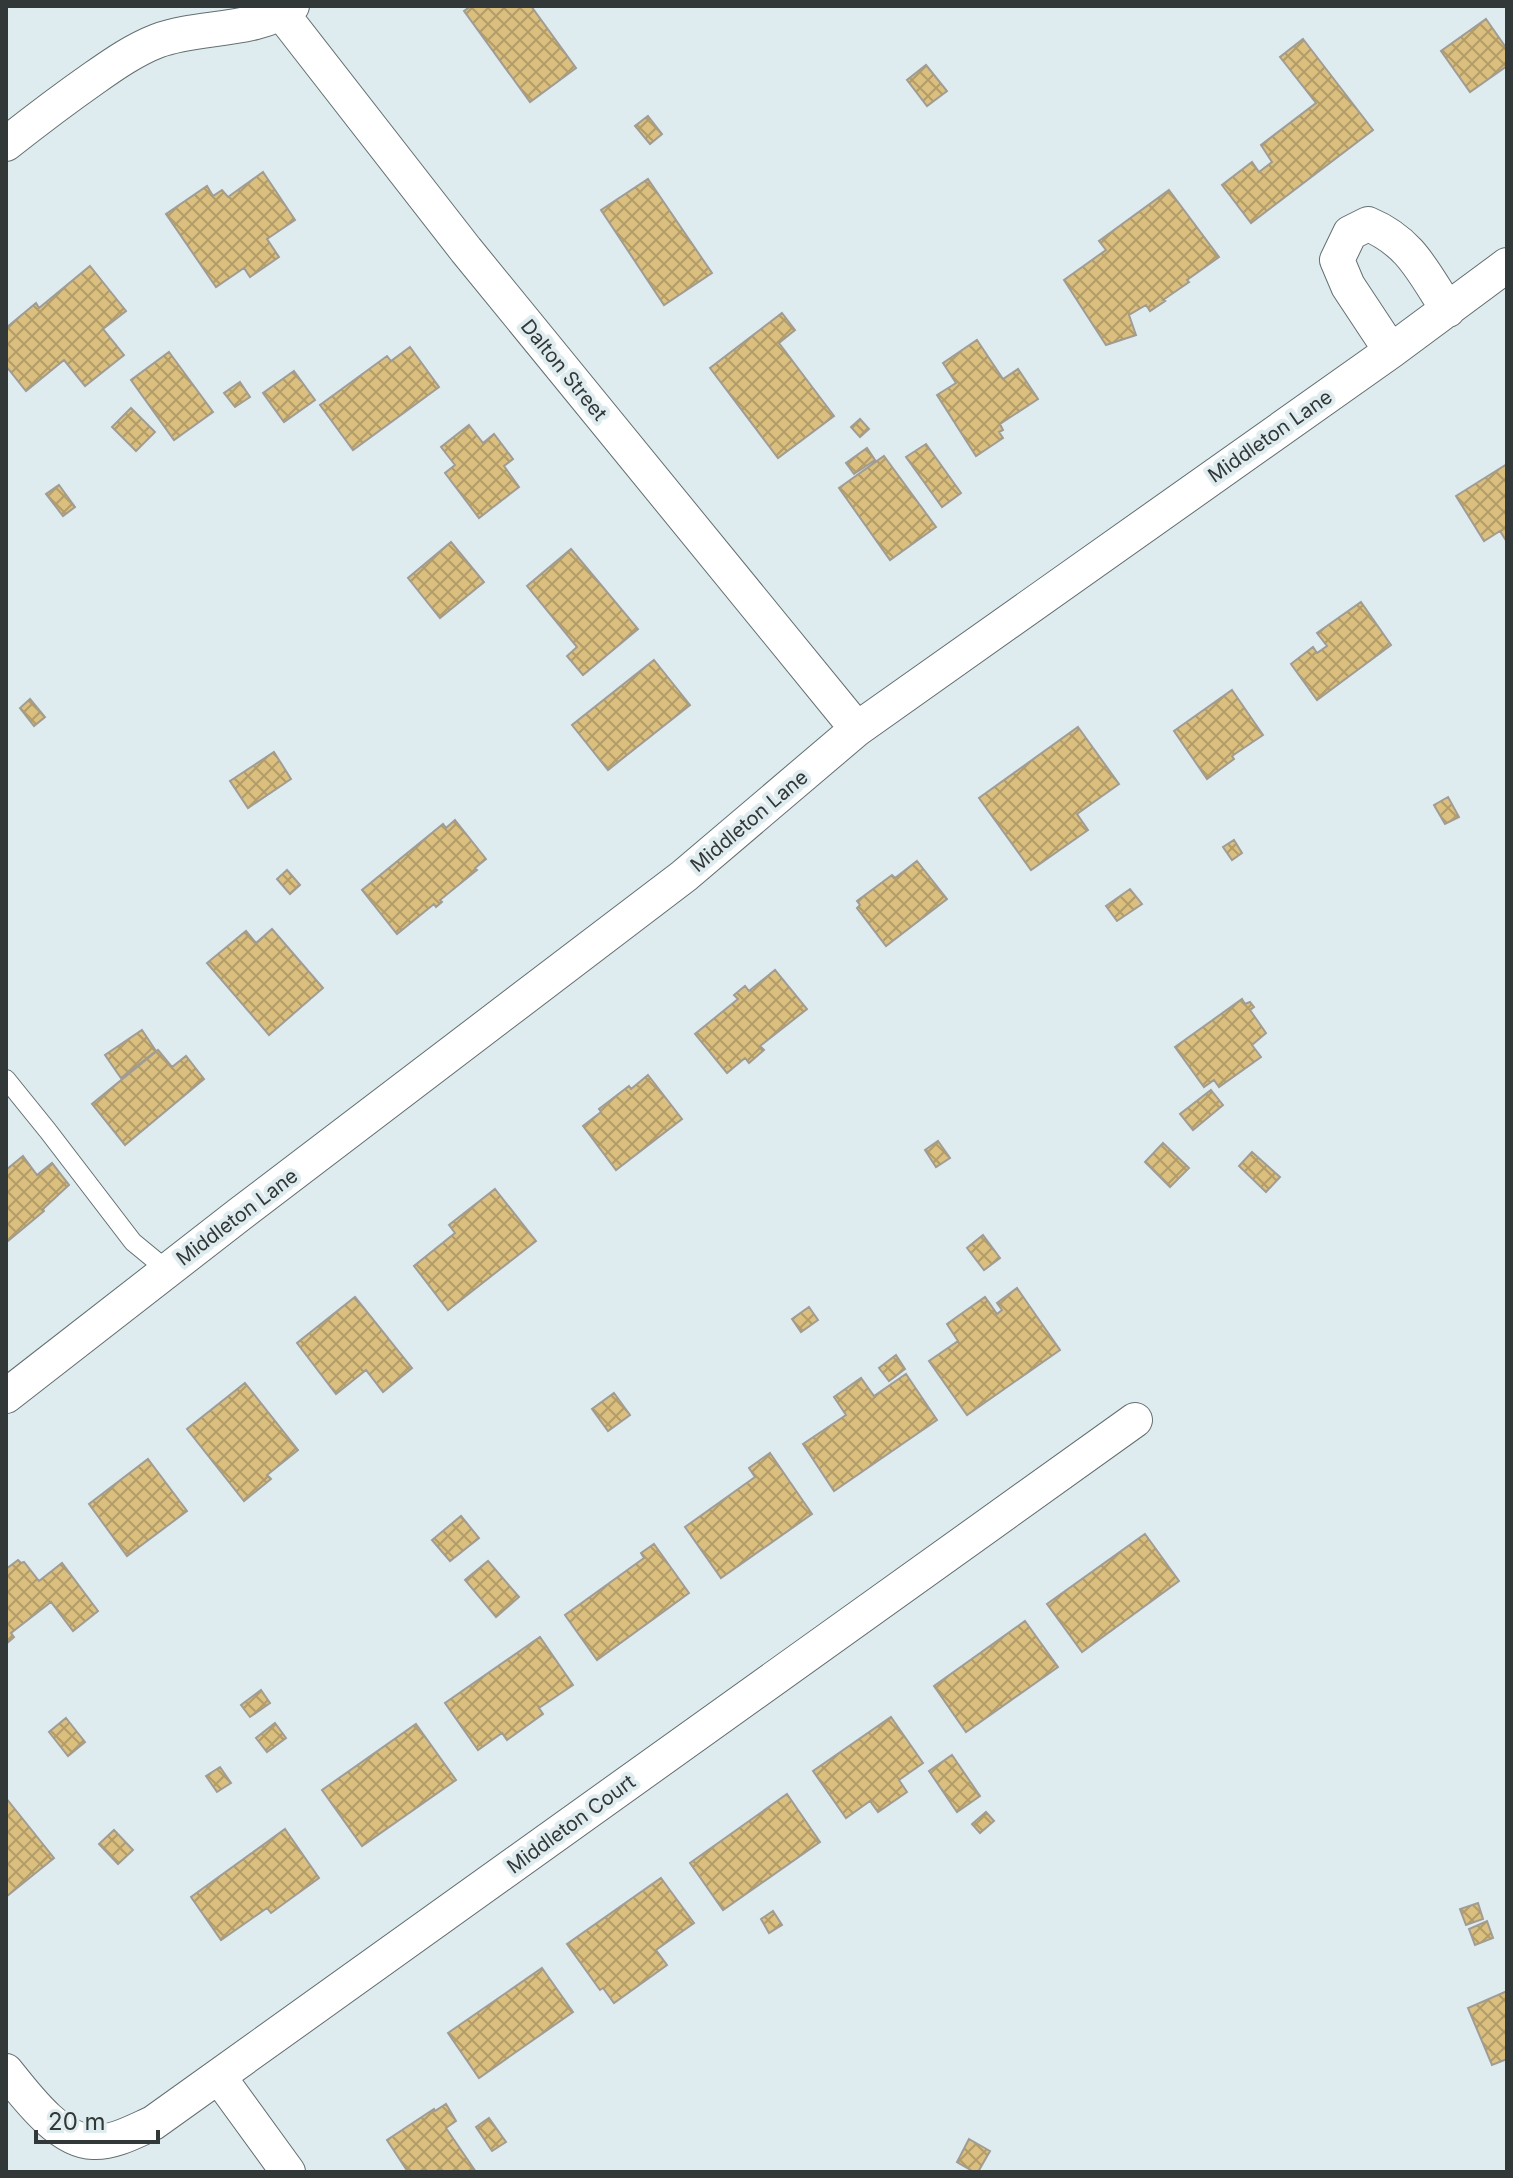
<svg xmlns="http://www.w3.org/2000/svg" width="1513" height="2178" viewBox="0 0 1513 2178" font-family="Inter,sans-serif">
	<defs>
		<pattern id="building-cross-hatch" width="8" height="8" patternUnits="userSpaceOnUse" patternTransform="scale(2)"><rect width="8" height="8" fill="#dbbf7e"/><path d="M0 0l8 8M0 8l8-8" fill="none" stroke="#b29c68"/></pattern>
	</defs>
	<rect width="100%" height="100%" fill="#dfecef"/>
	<path fill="url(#building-cross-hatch)" stroke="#a09c93" stroke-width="2" d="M 471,6 L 531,6 L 576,68 L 530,102 L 464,11 Z
		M 1486,19 L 1507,49 L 1507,66 L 1470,92 L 1441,51 Z
		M 1303,39 L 1373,130 L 1251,223 L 1222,185 L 1252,162 L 1259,172 L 1272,162 L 1261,145 L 1316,103 L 1280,57 Z
		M 926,65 L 947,91 L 927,106 L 907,80 Z
		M 648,116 L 662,134 L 650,144 L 635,126 Z
		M 263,172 L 295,220 L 267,239 L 279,257 L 250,277 L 244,268 L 216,287 L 166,214 L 207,186 L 213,196 L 222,190 L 228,197 Z
		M 648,179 L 712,273 L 664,305 L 601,210 Z
		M 1169,190 L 1219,257 L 1187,280 L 1189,282 L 1163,300 L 1165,301 L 1150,311 L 1146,305 L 1129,315 L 1136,335 L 1106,345 L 1064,280 L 1106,250 L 1099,241 Z
		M 90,266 L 126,311 L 103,329 L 124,355 L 85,386 L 64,360 L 26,391 L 6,366 L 6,328 L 36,303 L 39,308 Z
		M 782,313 L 795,330 L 779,343 L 834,416 L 778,458 L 710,368 Z
		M 977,340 L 1003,379 L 1018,369 L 1038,399 L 1000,424 L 1003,430 L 999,432 L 1003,438 L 976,456 L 937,395 L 956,383 L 943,363 Z
		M 410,347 L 439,387 L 353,450 L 320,405 L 387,356 L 391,361 Z
		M 169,352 L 213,412 L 174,440 L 131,380 Z
		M 294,371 L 315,400 L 284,422 L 263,393 Z
		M 240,382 L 250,397 L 235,407 L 224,393 Z
		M 131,408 L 155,432 L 136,451 L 112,427 Z
		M 860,419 L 869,429 L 860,437 L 851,427 Z
		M 469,425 L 483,443 L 494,434 L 513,459 L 504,466 L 519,487 L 479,518 L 445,473 L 455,465 L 441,447 Z
		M 926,444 L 961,493 L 942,507 L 906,457 Z
		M 867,448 L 875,460 L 854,474 L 846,463 Z
		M 884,456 L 936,527 L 890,560 L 839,488 Z
		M 1507,464 L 1507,542 L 1500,531 L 1484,541 L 1456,496 Z
		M 59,485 L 75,507 L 63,516 L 46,494 Z
		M 451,542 L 484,582 L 440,618 L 408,578 Z
		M 571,549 L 638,629 L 583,675 L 567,656 L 577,647 L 527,586 Z
		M 1361,602 L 1391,645 L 1317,700 L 1291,664 L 1313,647 L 1317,653 L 1327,646 L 1317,633 Z
		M 654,660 L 690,705 L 608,770 L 572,725 Z
		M 1232,690 L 1263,735 L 1232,756 L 1234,759 L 1207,779 L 1174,731 Z
		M 30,699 L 45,717 L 34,726 L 20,708 Z
		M 1078,727 L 1119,784 L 1077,814 L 1088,830 L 1031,870 L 979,798 Z
		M 274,752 L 291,779 L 248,808 L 230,781 Z
		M 1448,797 L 1459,817 L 1445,824 L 1434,805 Z
		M 455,820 L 486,859 L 475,868 L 477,870 L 440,900 L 442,902 L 436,907 L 434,904 L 397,934 L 362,890 L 443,824 L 446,828 Z
		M 1234,840 L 1242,853 L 1232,860 L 1223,847 Z
		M 917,861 L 947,899 L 886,946 L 857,908 L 860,905 L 857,901 L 892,875 L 895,878 Z
		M 287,870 L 300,885 L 290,894 L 277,879 Z
		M 1130,889 L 1142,904 L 1117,921 L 1106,906 Z
		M 272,929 L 323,988 L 269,1035 L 207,963 L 246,931 L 256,943 Z
		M 775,970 L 807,1009 L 760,1046 L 764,1050 L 749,1063 L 745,1058 L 727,1073 L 695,1034 L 738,999 L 734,995 L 745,986 L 749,991 Z
		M 1242,999 L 1245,1004 L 1250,1002 L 1254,1007 L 1250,1010 L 1266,1033 L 1252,1045 L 1261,1057 L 1219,1087 L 1214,1080 L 1204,1087 L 1175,1047 Z
		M 142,1030 L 156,1051 L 121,1078 L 105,1055 Z
		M 158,1050 L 172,1067 L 186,1056 L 204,1079 L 125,1145 L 92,1104 Z
		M 648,1075 L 682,1119 L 616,1170 L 583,1126 L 601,1112 L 599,1109 L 629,1086 L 631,1089 Z
		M 1211,1090 L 1223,1105 L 1193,1130 L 1180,1114 Z
		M 938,1141 L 950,1158 L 936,1167 L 925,1150 Z
		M 1163,1143 L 1189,1168 L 1170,1187 L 1145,1162 Z
		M 1252,1152 L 1280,1177 L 1266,1192 L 1239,1166 Z
		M 23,1156 L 37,1175 L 52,1163 L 69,1185 L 43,1209 L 44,1211 L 8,1241 L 6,1238 L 6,1170 Z
		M 495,1189 L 536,1241 L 448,1310 L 414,1266 L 455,1233 L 449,1225 Z
		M 983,1235 L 1000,1258 L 984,1270 L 967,1248 Z
		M 1017,1288 L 1060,1350 L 967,1415 L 929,1361 L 958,1341 L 947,1324 L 985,1297 L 997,1314 L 1002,1310 L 997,1303 Z
		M 355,1297 L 412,1368 L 383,1392 L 366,1370 L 336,1394 L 297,1343 Z
		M 809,1307 L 818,1320 L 801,1332 L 792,1319 Z
		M 896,1355 L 905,1369 L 889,1381 L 879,1368 Z
		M 906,1374 L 937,1420 L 834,1491 L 803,1444 L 846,1415 L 834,1397 L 861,1378 L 874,1396 Z
		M 245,1383 L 298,1450 L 267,1475 L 271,1479 L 244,1501 L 187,1429 Z
		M 614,1393 L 630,1415 L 608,1431 L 592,1409 Z
		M 770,1453 L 812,1514 L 721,1578 L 685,1527 L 755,1477 L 749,1468 Z
		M 148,1459 L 187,1511 L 127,1556 L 89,1504 Z
		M 461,1516 L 479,1538 L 450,1561 L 432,1540 Z
		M 1145,1534 L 1179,1581 L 1082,1652 L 1047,1604 Z
		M 654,1544 L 689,1593 L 597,1660 L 565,1615 L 644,1558 L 641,1553 Z
		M 18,1560 L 21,1563 L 24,1562 L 39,1581 L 62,1563 L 98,1611 L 73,1631 L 51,1602 L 11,1633 L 14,1637 L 6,1644 L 6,1569 Z
		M 488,1561 L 519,1597 L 496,1617 L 465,1580 Z
		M 1025,1621 L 1058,1667 L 966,1732 L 934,1686 Z
		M 540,1637 L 573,1685 L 539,1708 L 543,1714 L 507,1740 L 502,1733 L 478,1750 L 445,1703 Z
		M 261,1690 L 270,1703 L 250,1717 L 241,1705 Z
		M 891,1717 L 923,1763 L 899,1780 L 907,1792 L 878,1812 L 870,1801 L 846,1818 L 813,1771 Z
		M 66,1718 L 85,1742 L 68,1756 L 49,1732 Z
		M 275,1723 L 286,1738 L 267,1752 L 256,1738 Z
		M 416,1724 L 456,1780 L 362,1846 L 322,1790 Z
		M 952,1755 L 980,1796 L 957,1812 L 929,1771 Z
		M 220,1767 L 231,1783 L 217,1792 L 206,1776 Z
		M 787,1794 L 820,1842 L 723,1910 L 690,1863 Z
		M 6,1798 L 54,1858 L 6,1897 Z
		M 986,1812 L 994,1821 L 980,1833 L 972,1824 Z
		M 285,1829 L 319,1878 L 271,1913 L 267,1908 L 221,1940 L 191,1897 Z
		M 114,1830 L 133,1850 L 118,1864 L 99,1844 Z
		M 661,1878 L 694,1923 L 656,1950 L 667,1965 L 614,2003 L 603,1988 L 600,1990 L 567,1944 Z
		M 1478,1903 L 1483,1919 L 1466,1925 L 1460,1909 Z
		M 773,1911 L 782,1925 L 769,1933 L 761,1919 Z
		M 1487,1921 L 1493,1938 L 1475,1945 L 1469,1929 Z
		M 542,1968 L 573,2012 L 479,2078 L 448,2033 Z
		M 1507,1991 L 1507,2059 L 1492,2065 L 1468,2008 Z
		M 446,2104 L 456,2121 L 446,2128 L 476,2172 L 408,2172 L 387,2140 L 434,2109 L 435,2111 Z
		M 489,2118 L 506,2142 L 492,2151 L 476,2127 Z
		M 969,2139 L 990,2151 L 978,2172 L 974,2172 L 957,2162 Z"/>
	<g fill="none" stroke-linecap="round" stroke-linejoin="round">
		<g stroke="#636f71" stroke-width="20">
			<path id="service" d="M 6,1079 L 48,1131 L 133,1242 L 167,1270"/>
		</g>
		<g stroke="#636f71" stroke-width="36">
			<path id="minor" d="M 276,6 L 466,250 L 857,729
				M 6,144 C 35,121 64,99 94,78 C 114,64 134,50 157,41 C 199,25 255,33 292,6
				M 1391,351 L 1348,286 L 1337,260 L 1350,233 L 1368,224 C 1411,242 1423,272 1448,310
				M 6,1396 L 240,1214 L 684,876 L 857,729 L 1391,351 L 1507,265
				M 6,2071 C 26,2096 59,2141 93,2142 C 114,2143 135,2131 153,2123 L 1135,1420
				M 219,2077 L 288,2172"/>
		</g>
		<use href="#service" stroke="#fff" stroke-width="18"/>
		<use href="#minor" stroke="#fff" stroke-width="34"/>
	</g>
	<g text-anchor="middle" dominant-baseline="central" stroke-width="8" stroke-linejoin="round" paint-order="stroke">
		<g font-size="20" fill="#323738" stroke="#dfecef">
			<text transform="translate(564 370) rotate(51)">Dalton Street</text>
			<text transform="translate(1270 436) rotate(-35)">Middleton Lane</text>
			<text transform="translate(749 821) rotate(-40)">Middleton Lane</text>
			<text transform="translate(237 1217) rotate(-37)">Middleton Lane</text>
			<text transform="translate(571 1824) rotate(-36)">Middleton Court</text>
		</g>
	</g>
	<rect width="1513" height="2178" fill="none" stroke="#323738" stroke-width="16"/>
	<path d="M36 2130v12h122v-12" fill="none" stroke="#323738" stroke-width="4"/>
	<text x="48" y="2130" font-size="24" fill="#323738" stroke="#dfecef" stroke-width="6" paint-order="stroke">20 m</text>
</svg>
